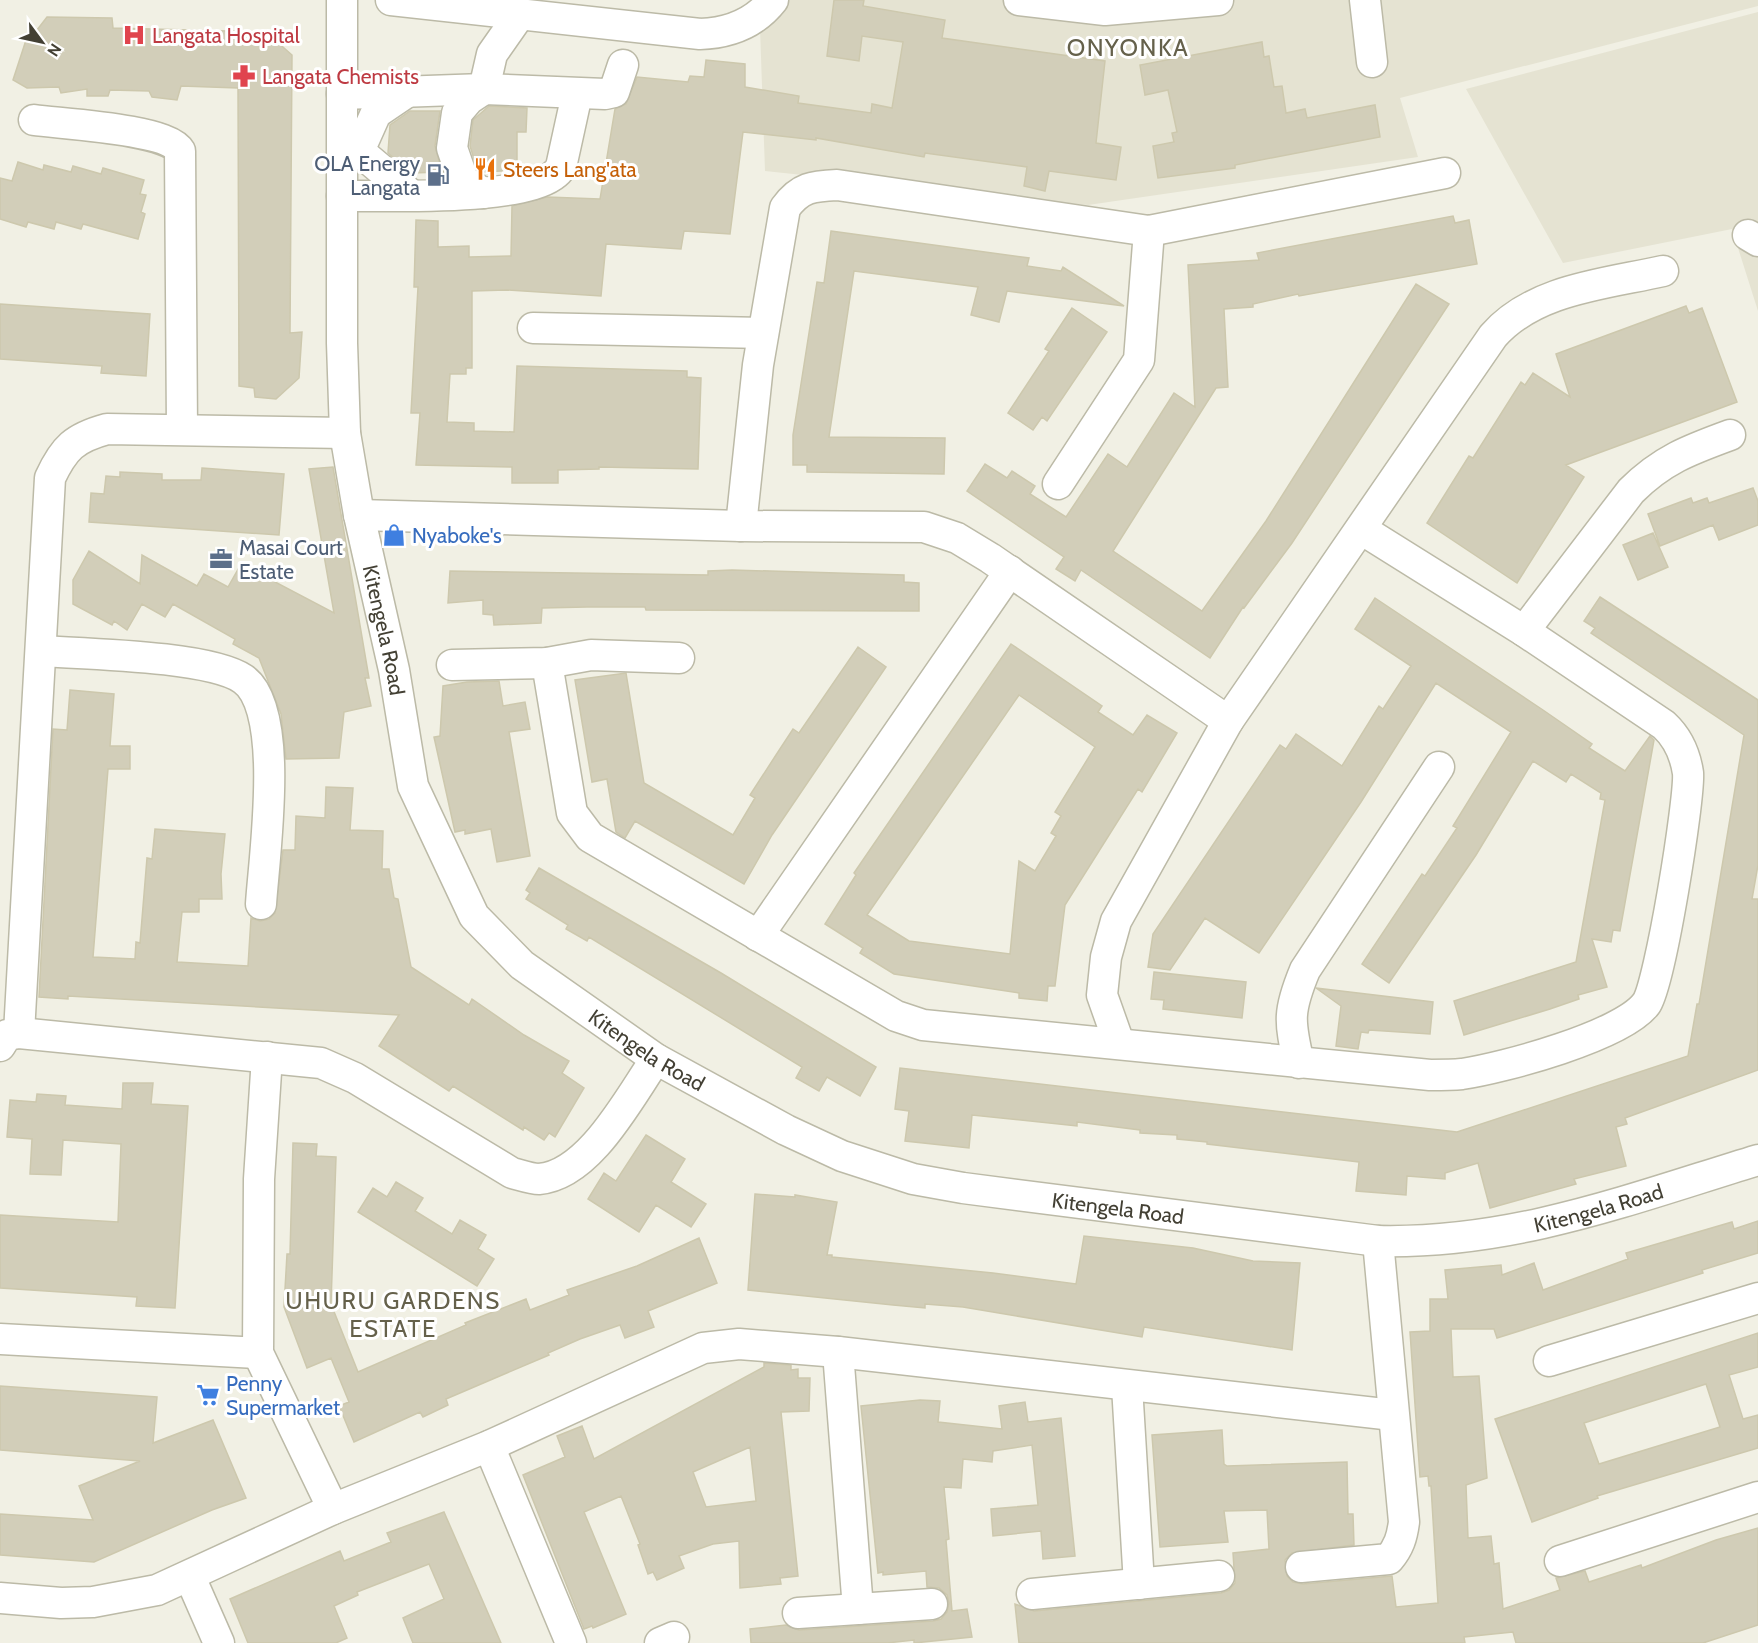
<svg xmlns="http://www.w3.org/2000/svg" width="1758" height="1643" viewBox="0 0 1758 1643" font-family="Cabin,sans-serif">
	<rect width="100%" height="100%" fill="#f1f0e4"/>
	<path fill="#e5e3d2" d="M 759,0 L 1758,0 L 1758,6 L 1400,98 L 1418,157 L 1088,205 L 765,171 Z
		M 1758,12 L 1758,311 L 1732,229 L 1563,263 L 1466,89 Z"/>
	<path fill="#d2ceb9" stroke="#cdc8ad" stroke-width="1.5" fill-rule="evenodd" d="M 834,0 L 864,0 L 863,6 L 945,20 L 942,38 L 1105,61 L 1096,143 L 1121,147 L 1116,180 L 1049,171 L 1045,191 L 1024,186 L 1027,167 L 925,153 L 924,157 L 816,138 L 816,140 L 743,132 L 730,234 L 684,231 L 681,249 L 606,244 L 601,296 L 507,290 L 472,291 L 472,368 L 466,368 L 466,374 L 450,374 L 447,422 L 474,423 L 474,431 L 514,432 L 517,366 L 687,371 L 687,377 L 701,378 L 698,469 L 599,467 L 599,469 L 558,470 L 558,483 L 512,483 L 512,467 L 416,465 L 420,413 L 411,413 L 418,287 L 414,287 L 416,220 L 438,221 L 438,247 L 469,246 L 469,257 L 511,256 L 512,206 L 547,197 L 600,199 L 615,109 L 626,104 L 637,77 L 688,82 L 690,76 L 704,77 L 706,60 L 745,64 L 745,87 L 799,96 L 798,103 L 871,113 L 872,104 L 892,108 L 903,42 L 862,36 L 859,61 L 827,56 Z
		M 47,17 L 112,18 L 113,28 L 266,32 L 292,55 L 290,333 L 302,332 L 299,378 L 276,399 L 255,397 L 254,388 L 239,386 L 238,88 L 181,86 L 177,100 L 152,97 L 149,91 L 110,90 L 108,96 L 87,96 L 87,89 L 61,93 L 59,87 L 27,88 L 13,80 L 29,31 L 37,30 Z
		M 1262,42 L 1264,57 L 1269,56 L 1274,87 L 1282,86 L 1286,113 L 1305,109 L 1307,118 L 1375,105 L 1380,137 L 1235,165 L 1235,168 L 1158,178 L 1153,146 L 1174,142 L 1172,133 L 1177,132 L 1168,90 L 1145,95 L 1140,65 Z
		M 489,106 L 527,108 L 526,132 L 517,132 L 517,170 L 483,172 L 477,169 L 470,146 L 473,120 Z
		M 410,111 L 440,111 L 435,146 L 442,172 L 411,173 L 388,153 L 390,125 Z
		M 18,162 L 43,170 L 44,165 L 71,172 L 73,166 L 101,174 L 103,168 L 144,180 L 140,194 L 146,195 L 141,212 L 145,214 L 138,239 L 83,224 L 81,229 L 56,222 L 54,229 L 28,222 L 26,227 L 0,219 L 0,178 L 12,181 Z
		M 1453,216 L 1455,223 L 1469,220 L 1477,264 L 1299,296 L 1298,294 L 1253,304 L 1253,307 L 1224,309 L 1228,387 L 1216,388 L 1113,551 L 1202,611 L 1266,521 L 1416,284 L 1449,304 L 1292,543 L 1244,608 L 1243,607 L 1210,658 L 1081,570 L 1075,581 L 1056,569 L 1064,557 L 967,491 L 985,464 L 1007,478 L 1012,471 L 1035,486 L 1030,494 L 1066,517 L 1108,454 L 1127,467 L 1174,393 L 1195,407 L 1188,265 L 1259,260 L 1257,253 Z
		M 831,231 L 1029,258 L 1027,266 L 1061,271 L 1063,267 L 1124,306 L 1007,291 L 999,322 L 971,315 L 978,287 L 854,271 L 829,437 L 945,438 L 944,474 L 807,472 L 807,465 L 793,465 L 793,435 L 817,282 L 824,283 Z
		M 0,304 L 150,314 L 146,376 L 101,373 L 102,366 L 0,359 Z
		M 1686,306 L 1689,313 L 1702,308 L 1737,402 L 1566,465 L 1584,477 L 1517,583 L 1427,523 L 1469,456 L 1473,458 L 1521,382 L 1525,385 L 1533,373 L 1570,397 L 1556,354 Z
		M 1072,308 L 1107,332 L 1047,421 L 1042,417 L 1033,430 L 1008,413 L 1049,351 L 1045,349 Z
		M 333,467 L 369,678 L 365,678 L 371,706 L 344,712 L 339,758 L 286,759 L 281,714 L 259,658 L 233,644 L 235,639 L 173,604 L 165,617 L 142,604 L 127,630 L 114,621 L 112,625 L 73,604 L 73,580 L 89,551 L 140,584 L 142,555 L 197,586 L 204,574 L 228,587 L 241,564 L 334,613 L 309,469 Z
		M 202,468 L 284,474 L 279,535 L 89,522 L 91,493 L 104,494 L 106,476 L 120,477 L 120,472 L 162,474 L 162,480 L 201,480 Z
		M 1753,488 L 1758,501 L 1758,525 L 1719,540 L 1713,525 L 1660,546 L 1648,514 L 1691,498 L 1693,503 L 1707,498 L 1709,503 Z
		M 1653,533 L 1668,567 L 1638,580 L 1623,545 Z
		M 450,571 L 708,575 L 708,571 L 732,570 L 904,575 L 904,582 L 919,583 L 919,611 L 646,610 L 645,607 L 587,607 L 542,608 L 541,623 L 494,625 L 493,615 L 483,614 L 483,600 L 448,603 Z
		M 1600,597 L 1758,700 L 1758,865 L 1752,899 L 1758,899 L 1758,1070 L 1625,1118 L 1627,1124 L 1616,1127 L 1626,1166 L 1574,1179 L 1576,1184 L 1490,1208 L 1478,1163 L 1445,1173 L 1445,1179 L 1407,1176 L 1406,1195 L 1356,1191 L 1359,1162 L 1207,1144 L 1207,1142 L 1177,1139 L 1177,1135 L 1140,1133 L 1140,1130 L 1077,1122 L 1077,1126 L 972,1115 L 969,1148 L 905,1141 L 909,1111 L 895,1109 L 900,1068 L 1457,1132 L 1688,1056 L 1697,1004 L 1699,1004 L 1744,735 L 1591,633 L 1595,628 L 1584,621 Z
		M 1375,598 L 1543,710 L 1592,744 L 1589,748 L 1625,771 L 1650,736 L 1654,740 L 1620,931 L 1613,930 L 1611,942 L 1592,939 L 1607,987 L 1578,995 L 1579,999 L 1550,1009 L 1464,1035 L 1454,1001 L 1576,962 L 1605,800 L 1600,799 L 1601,793 L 1571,774 L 1566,782 L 1533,761 L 1476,855 L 1389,983 L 1362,964 L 1422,874 L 1425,876 L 1457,828 L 1453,826 L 1511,732 L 1436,683 L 1361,802 L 1259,953 L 1205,918 L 1170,970 L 1148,967 L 1153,934 L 1280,745 L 1286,749 L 1296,734 L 1342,766 L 1379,706 L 1383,709 L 1411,666 L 1355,629 Z
		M 1011,644 L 1102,706 L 1098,712 L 1133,735 L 1147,715 L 1177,733 L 1142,792 L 1138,789 L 1065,905 L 1055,986 L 1048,986 L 1047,1001 L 1019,998 L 1019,993 L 894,974 L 860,953 L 863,948 L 825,924 L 856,875 L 854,873 ZM 1019,695 L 1095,747 L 1055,812 L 1061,816 L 1051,833 L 1056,836 L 1035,871 L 1019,861 L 1010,954 L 909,941 L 867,915 Z
		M 858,647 L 886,667 L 772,835 L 744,884 L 635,821 L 625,838 L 616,832 L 607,779 L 592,782 L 575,680 L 626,673 L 644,783 L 733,835 L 755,798 L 750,795 L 776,755 L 793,729 L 799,733 Z
		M 499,681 L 503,706 L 525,702 L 530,729 L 509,732 L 530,856 L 497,862 L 491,829 L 465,834 L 465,830 L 455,832 L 434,737 L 440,736 L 443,686 L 467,682 Z
		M 70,690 L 114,694 L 110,746 L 130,746 L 130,769 L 108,769 L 93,957 L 135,959 L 136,942 L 140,943 L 147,858 L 152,859 L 155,829 L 225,834 L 221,874 L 222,899 L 199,899 L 199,912 L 182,912 L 177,962 L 248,966 L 251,918 L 260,921 L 269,919 L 275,913 L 283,850 L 295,850 L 296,816 L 325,818 L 326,787 L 353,788 L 350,830 L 383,831 L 382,869 L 389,869 L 394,898 L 398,899 L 411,967 L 469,1005 L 472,999 L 524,1035 L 569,1061 L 562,1073 L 584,1088 L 555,1137 L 549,1133 L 544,1140 L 524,1127 L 523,1130 L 453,1086 L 449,1091 L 379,1046 L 399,1015 L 68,996 L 68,999 L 39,997 L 53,729 L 67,730 Z
		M 539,868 L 721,973 L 876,1067 L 860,1096 L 827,1077 L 819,1091 L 796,1078 L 802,1067 L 589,937 L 587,941 L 566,929 L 568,925 L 526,899 L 530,893 L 526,890 Z
		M 1154,972 L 1246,982 L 1242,1018 L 1163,1009 L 1164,1000 L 1151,999 Z
		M 1316,988 L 1433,1002 L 1430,1034 L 1369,1030 L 1368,1033 L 1361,1032 L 1358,1049 L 1336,1046 L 1341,1006 Z
		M 123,1083 L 153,1083 L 151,1104 L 188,1106 L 175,1308 L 136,1306 L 137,1297 L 0,1288 L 0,1215 L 118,1222 L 121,1144 L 63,1140 L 61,1175 L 30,1174 L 32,1139 L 7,1137 L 10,1100 L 36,1102 L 37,1094 L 66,1096 L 65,1105 L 122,1109 Z
		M 646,1135 L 685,1159 L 671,1182 L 706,1204 L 691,1227 L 656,1205 L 639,1232 L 588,1199 L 604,1173 L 616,1181 Z
		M 293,1143 L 317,1144 L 316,1156 L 336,1157 L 331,1304 L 358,1372 L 466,1325 L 465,1323 L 526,1299 L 530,1310 L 569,1295 L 567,1290 L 637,1266 L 699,1238 L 717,1283 L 648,1311 L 654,1327 L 625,1338 L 620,1325 L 580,1339 L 548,1353 L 549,1355 L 446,1399 L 448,1405 L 423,1417 L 420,1412 L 354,1442 L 339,1406 L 349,1402 L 331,1358 L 307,1368 L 284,1307 L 287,1254 L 290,1254 Z
		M 396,1182 L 423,1198 L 415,1211 L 452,1234 L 460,1220 L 486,1235 L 478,1249 L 494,1259 L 477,1286 L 358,1212 L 373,1188 L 387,1197 Z
		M 755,1194 L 795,1197 L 795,1195 L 837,1202 L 827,1255 L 832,1255 L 832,1257 L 993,1273 L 1076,1284 L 1084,1236 L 1193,1248 L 1253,1261 L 1300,1263 L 1292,1350 L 1144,1327 L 1142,1337 L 963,1307 L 925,1304 L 925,1308 L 893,1305 L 748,1290 Z
		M 1758,1221 L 1758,1253 L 1702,1270 L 1703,1273 L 1497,1338 L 1494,1329 L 1451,1329 L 1453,1377 L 1479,1376 L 1487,1478 L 1466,1485 L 1468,1538 L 1491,1536 L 1494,1564 L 1499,1563 L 1503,1609 L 1560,1590 L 1556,1578 L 1585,1571 L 1589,1582 L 1641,1565 L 1642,1568 L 1716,1540 L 1758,1528 L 1758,1625 L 1703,1643 L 1516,1643 L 1513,1632 L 1464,1637 L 1465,1643 L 1019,1643 L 1015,1604 L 1034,1611 L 1221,1593 L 1229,1590 L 1235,1583 L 1233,1553 L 1269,1549 L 1267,1510 L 1224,1511 L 1228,1542 L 1160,1547 L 1152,1435 L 1222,1430 L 1224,1464 L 1227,1466 L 1347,1462 L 1348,1514 L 1353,1514 L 1354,1545 L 1292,1553 L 1285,1560 L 1287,1576 L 1293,1582 L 1303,1584 L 1392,1576 L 1396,1607 L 1438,1603 L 1431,1486 L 1429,1486 L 1428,1476 L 1420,1477 L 1410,1332 L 1430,1331 L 1430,1299 L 1448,1299 L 1445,1270 L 1501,1265 L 1502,1275 L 1534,1263 L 1543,1290 L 1628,1259 L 1626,1253 L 1732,1222 L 1734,1229 Z
		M 1758,1333 L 1758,1367 L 1729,1375 L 1743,1419 L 1758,1415 L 1758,1448 L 1597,1496 L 1598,1498 L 1532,1522 L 1495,1419 ZM 1706,1384 L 1720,1427 L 1599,1464 L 1584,1423 Z
		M 764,1363 L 791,1365 L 791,1370 L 798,1369 L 798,1378 L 810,1378 L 809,1411 L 781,1412 L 798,1576 L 780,1578 L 781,1584 L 740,1588 L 739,1541 L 713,1544 L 679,1556 L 684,1568 L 657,1580 L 653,1572 L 648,1574 L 638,1545 L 640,1544 L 621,1496 L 584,1512 L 626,1614 L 593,1628 L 592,1626 L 584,1629 L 523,1475 L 565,1457 L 557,1436 L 582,1426 L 594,1459 L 764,1367 ZM 750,1447 L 756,1501 L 706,1507 L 693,1472 Z
		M 0,1386 L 157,1397 L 153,1443 L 213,1420 L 246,1498 L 212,1510 L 94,1562 L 0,1555 L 0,1514 L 93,1520 L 79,1486 L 140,1461 L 0,1450 Z
		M 920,1400 L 940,1401 L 938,1422 L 1002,1429 L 999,1406 L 1025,1402 L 1028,1422 L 1061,1418 L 1075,1556 L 1043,1559 L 1041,1531 L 993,1536 L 991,1509 L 1038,1505 L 1032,1445 L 993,1451 L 992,1462 L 963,1459 L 961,1488 L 944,1487 L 949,1539 L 946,1540 L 952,1611 L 967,1609 L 972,1637 L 914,1643 L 914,1640 L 887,1643 L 751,1643 L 750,1629 L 786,1625 L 799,1630 L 933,1621 L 941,1619 L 947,1612 L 949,1603 L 947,1595 L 939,1588 L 927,1587 L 926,1571 L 883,1575 L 883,1572 L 878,1573 L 861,1406 Z
		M 444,1512 L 501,1643 L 413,1643 L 403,1618 L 444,1599 L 429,1564 L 357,1592 L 358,1595 L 334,1606 L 347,1638 L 336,1643 L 248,1643 L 230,1599 L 340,1551 L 344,1561 L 391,1542 L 387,1533 Z"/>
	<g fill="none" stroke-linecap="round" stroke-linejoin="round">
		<g stroke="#bcbaa7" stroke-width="33">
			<g id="minor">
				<path id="s1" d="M 342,0 L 342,343 L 345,433 L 359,515 L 394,670 L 413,786 L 474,916 L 522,965 L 656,1059 L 786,1130 L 842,1156 L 913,1179 L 963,1188 L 1378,1241 C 1514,1244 1630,1199 1758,1160"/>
				<path d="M 391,0 L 700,34 C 729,33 755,23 773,0"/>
				<path d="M 1019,0 L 1105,10 L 1218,0"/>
				<path d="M 1365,0 L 1372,62"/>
				<path d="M 407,92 L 376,113 L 359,151 L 410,194"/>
				<path d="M 342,94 L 484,89 L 605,94 L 614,92 L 623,65"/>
				<path d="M 34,120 C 62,124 168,129 180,151 L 182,429"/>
				<path d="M 483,193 L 463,180 L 452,148 L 457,113 L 469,99 L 484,89 L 492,54 L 520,14"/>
				<path d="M 342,196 C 384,195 542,203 561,167 L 577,94"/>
				<path d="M 1748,235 L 1758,241"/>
				<path d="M 533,328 L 763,333"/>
				<path d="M 1058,484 L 1139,360 L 1149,231"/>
				<path d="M 359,515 L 741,526 L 924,527 L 957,538 L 990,558 L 1228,721"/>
				<path d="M 741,526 L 758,365 L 785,208 C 800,187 813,186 837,185 L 1149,231 L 1445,173"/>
				<path d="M 1524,631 L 1631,491 C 1662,460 1689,450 1730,435"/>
				<path d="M 41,651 C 87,654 209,656 243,679 C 286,708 264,856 261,904"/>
				<path d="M 547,663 L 572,813 L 590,837 L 896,1016 L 923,1025 L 1430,1075 C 1441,1075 1452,1075 1462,1074 C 1503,1068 1622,1036 1646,1004 C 1660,986 1690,798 1688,773 C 1685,753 1678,738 1664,725 L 1524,631 L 1361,529"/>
				<path d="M 452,665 L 547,663 L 591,655 L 679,658"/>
				<path d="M 758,936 L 1010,571"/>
				<path d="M 19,1033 L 50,478 C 64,448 74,438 107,429 L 345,433"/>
				<path d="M 1119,1043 L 1102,995 L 1106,957 L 1116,921 L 1228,721 L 1493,336 C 1534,289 1605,284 1663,271"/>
				<path d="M 0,1046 L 7,1035 L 19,1033 L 321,1063 L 355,1078 L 512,1173 C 520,1175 531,1179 539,1179 C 590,1175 630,1096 656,1059"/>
				<path d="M 267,1057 L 259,1179 L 258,1353 L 333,1509"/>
				<path d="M 1299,1063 C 1289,1021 1288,1011 1305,970 L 1439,767"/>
				<path d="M 0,1339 L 258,1353"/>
				<path d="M 838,1352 L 858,1609"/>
				<path d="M 1549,1361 L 1758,1298"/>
				<path d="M 1127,1386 L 1139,1584"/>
				<path d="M 489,1446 L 571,1643"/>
				<path d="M 1560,1561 L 1758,1497"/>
				<path d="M 1301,1567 L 1389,1559 C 1399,1547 1402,1537 1404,1522 L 1378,1241"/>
				<path d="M 190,1577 L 219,1643"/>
				<path d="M 1032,1594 L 1219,1576"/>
				<path d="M 0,1598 L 61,1603 L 93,1602 L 157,1590 L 333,1509 L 489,1446 L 703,1348 L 739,1344 L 838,1352 L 1393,1415"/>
				<path d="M 798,1613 L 932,1604"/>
				<path d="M 660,1643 L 674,1637"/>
			</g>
		</g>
		<use href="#minor" stroke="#fff" stroke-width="30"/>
	</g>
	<defs>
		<g id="hospital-bare" transform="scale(1.8)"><path d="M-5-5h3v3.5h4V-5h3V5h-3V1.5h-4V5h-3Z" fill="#e0444e" stroke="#fff" stroke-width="2.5" paint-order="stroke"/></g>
		<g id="pharmacy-bare" transform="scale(1.8)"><path d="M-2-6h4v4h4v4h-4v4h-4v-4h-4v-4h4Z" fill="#e0444e" stroke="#fff" stroke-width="2.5" paint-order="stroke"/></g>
		<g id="restaurant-bare" transform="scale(1.8)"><path d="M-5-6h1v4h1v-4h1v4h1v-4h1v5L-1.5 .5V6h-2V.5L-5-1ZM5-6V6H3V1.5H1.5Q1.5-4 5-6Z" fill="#e8710a" stroke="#fff" stroke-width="2.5" paint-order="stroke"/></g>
		<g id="fuel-bare" transform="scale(1.8)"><path d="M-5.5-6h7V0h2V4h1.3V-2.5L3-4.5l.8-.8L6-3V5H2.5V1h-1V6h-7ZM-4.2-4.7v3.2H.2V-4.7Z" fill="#5c6f8a" stroke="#fff" stroke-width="2.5" paint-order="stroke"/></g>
		<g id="shop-bare" transform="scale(1.8)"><path d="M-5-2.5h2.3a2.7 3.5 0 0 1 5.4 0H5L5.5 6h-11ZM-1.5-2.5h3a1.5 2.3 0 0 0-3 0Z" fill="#3f7fe0" stroke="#fff" stroke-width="2.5" paint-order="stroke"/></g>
		<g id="office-bare" transform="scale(1.8)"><path d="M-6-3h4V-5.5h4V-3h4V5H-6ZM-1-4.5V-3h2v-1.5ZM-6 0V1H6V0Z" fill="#5c6f8a" stroke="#fff" stroke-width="2.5" paint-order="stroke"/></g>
		<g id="supermarket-bare" transform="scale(1.8)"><path d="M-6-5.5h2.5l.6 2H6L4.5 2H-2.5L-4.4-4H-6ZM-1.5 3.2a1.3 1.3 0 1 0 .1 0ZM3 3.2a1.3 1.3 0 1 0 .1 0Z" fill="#3f7fe0" stroke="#fff" stroke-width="2.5" paint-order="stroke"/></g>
	</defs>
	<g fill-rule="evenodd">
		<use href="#hospital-bare" x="134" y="35"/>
		<use href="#pharmacy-bare" x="244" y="76"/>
		<use href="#restaurant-bare" x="485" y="169"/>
		<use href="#fuel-bare" x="438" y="175"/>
		<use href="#shop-bare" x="394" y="535"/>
		<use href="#office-bare" x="221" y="559"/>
		<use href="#supermarket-bare" x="208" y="1395"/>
	</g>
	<g text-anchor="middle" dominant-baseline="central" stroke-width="6" stroke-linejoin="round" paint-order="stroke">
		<g font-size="21" fill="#be3a42" stroke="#fff" text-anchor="start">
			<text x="152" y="35">Langata Hospital</text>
			<text x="262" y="76">Langata Chemists</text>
		</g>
		<g font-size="21" fill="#4e5e75" stroke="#fff" text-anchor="end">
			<text x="420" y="163">OLA Energy<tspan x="420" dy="24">Langata</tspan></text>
			<text x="239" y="547" text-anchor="start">Masai Court<tspan x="239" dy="24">Estate</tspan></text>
		</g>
		<g font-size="21" fill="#c56008" stroke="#fff" text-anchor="start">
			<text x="503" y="169">Steers Lang'ata</text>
		</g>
		<g font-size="21" fill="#366cbe" stroke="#fff" text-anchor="start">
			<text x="412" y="535">Nyaboke's</text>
			<text x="226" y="1383">Penny<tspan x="226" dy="24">Supermarket</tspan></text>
		</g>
		<g font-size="21" fill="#434034" stroke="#fff">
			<text stroke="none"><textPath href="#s1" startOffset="634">Kitengela Road</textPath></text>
			<text stroke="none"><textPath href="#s1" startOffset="1156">Kitengela Road</textPath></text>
			<text stroke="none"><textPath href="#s1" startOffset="2146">Kitengela Road</textPath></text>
			<text stroke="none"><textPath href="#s1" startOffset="1660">Kitengela Road</textPath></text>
		</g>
		<g font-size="24" letter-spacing="1.5" fill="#65614b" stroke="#fff">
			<text x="1128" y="47">ONYONKA</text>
			<text x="393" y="1300">UHURU GARDENS<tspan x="393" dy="28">ESTATE</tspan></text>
		</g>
	</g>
	<g transform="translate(42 42) rotate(123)" stroke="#ffffff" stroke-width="4.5" paint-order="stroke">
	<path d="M0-4.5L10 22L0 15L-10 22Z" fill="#434034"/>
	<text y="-9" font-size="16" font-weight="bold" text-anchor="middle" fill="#434034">N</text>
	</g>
</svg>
